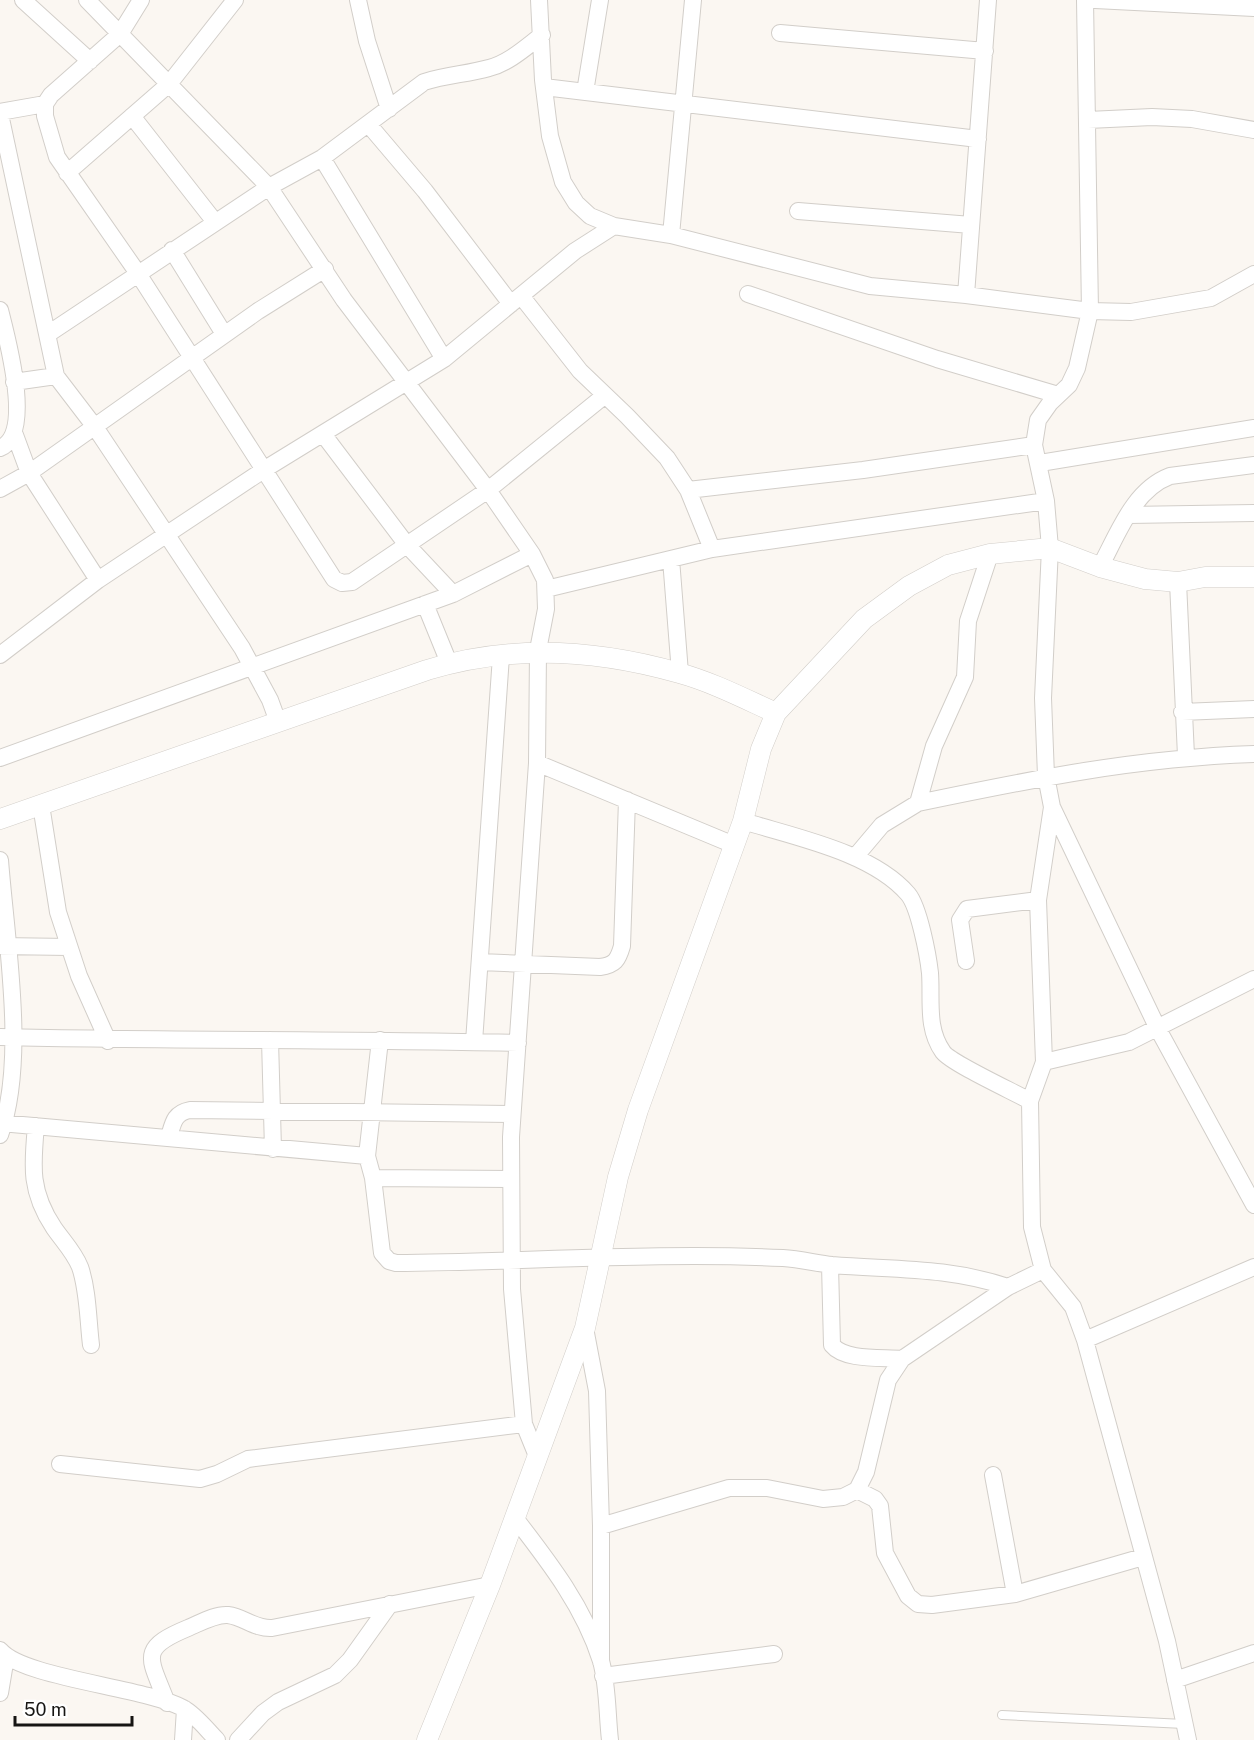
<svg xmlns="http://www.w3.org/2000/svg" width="1254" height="1740" viewBox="0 0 1254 1740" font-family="'Public Sans',sans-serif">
	<rect width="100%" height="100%" fill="#fbf7f2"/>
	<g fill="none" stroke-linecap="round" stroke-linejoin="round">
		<g stroke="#d2cec9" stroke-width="10">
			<path id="service" d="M 1002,1715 L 1184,1724"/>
		</g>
		<g stroke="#d2cec9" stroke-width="18">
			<path id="minor" d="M 23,0 L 90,61
				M 87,0 L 269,187 L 344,300 L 488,490 L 532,554 L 545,580 L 546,609 L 538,650 L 537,763 L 511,1137 L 512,1289 L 524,1424 L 537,1456
				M 141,0 L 120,34 L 51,95 L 45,104 L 45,116 L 57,157 L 137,272 L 334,579 L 342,583 L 352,582 L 488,490 L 604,396
				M 358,0 L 367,41 L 389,109
				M 539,0 L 543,80 L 550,136 L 563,182 L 576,203 L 590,216 L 614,226 L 671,235 L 870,286 L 966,295 L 1090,311 L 1131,312 L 1211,298 L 1254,274
				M 1085,0 L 1090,311 L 1077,368 L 1069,385 L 1050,403 L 1038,420 L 1034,445 L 1046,501 L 1050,548 L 1043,698 L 1046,776 L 1052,807 L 1158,1029 L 1254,1205
				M 1095,0 L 1254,8
				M 780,33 L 985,51
				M 544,87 L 978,139
				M 585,92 L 600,0
				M 0,112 L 45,104
				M 0,114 L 56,376 L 95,427 L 242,648 L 270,700 L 278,722
				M 132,116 L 215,222
				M 1088,120 L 1152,117 L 1192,119 L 1254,130
				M 369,125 L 425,191 L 511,304
				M 322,158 L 444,359
				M 67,173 L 169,84 L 235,0
				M 798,211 L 971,225
				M 671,235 L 693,0
				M 172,250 L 224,334
				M 748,294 L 937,359 L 1058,395
				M 966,295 L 988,0
				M 522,297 L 580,371 L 627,416 L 667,458 L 688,490 L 712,549
				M 0,310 C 7,338 34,435 0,448
				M 48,334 L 269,187 L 322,158 L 424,82 C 446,75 468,74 489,68 C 509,63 526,47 542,35
				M 14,382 L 56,376
				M 323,434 L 407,545 L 453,594
				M 15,435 L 29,473 L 98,580
				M 1040,463 L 1254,428
				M 0,489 L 29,473 L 258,311 L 325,269
				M 688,490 L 863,470 L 1034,445
				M 1128,515 L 1254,513
				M 671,559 L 680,673
				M 1100,567 C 1118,534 1133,490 1170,476 L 1254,465
				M 1178,582 L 1186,756
				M 546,589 L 712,549 L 1046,501
				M 425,604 L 449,663
				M 0,655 L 98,580 L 265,469 L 444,359 L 575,251 L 614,226
				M 1182,712 L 1254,709
				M 0,758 L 453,594 L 532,554
				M 537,763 L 734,845
				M 918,803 C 1033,779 1136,758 1254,754
				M 41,805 L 58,912 L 79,976 L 108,1041
				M 1052,807 L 1038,900 L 1044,1062 L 1030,1101 L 1032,1227 L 1043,1270 L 1073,1307 L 1085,1340 L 1167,1641 L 1188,1740
				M 743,821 C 794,837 872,852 908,894 C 919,907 928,955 930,973 C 932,1000 926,1028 943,1052 C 951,1063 1014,1092 1030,1101
				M 855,857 L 882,825 L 918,803 L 934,746 L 965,677 L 968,621 L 990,554
				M 0,860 C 6,940 27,1060 0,1135
				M 0,946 L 69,947
				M 966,961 L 960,920 L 967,909 L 1038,900
				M 480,962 L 600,967 C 615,965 618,960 622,946 L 627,800
				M 0,1037 C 173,1041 345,1039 518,1043
				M 270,1040 L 273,1149
				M 380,1040 L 367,1156 L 373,1178 L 382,1253 L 389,1261 L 396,1263 C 525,1262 654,1252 783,1258 C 799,1259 816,1263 832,1265 C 895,1270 948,1267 1008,1287
				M 474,1042 L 501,656
				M 1044,1062 L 1129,1042 L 1254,979
				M 0,1123 L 367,1156
				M 36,1126 C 32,1167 30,1192 54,1228 C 63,1241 74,1252 80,1267 C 88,1290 88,1320 91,1345
				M 169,1137 C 173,1123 174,1113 190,1110 L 512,1114
				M 373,1178 L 511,1179
				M 830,1265 L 832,1345 C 845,1361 883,1357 902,1359
				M 585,1328 L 597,1391 L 601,1526 L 601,1662
				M 1085,1340 L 1254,1267
				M 60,1464 L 200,1479 L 217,1474 L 248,1459 L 524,1424
				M 993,1475 L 1015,1594
				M 857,1490 L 875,1499 L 880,1506 L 885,1553 L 908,1596 L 918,1604 L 932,1605 L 1015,1594 L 1143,1557
				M 515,1518 C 549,1562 584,1607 601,1661 C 608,1686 607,1715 610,1740
				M 601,1526 L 729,1488 L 767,1488 L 823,1499 L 843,1497 L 857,1490 L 866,1472 L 888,1380 L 902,1359 L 1008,1287 L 1043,1270
				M 0,1650 C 23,1678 143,1687 183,1708 C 196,1715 207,1730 217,1740
				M 603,1676 L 774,1654
				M 1175,1680 L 1254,1653
				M 0,1693 L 6,1657
				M 167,1703 C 150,1658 137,1649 188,1628 C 200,1623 215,1614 228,1615 C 244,1617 255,1629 272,1628 L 490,1585
				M 183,1740 L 185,1709
				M 238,1740 L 263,1713 L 278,1702 L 335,1675 L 350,1660 L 390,1604"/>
		</g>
		<g stroke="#d2cec9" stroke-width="21">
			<path id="tertiary" d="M 0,819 L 427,670 C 511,644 595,649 679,673 C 712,682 745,699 776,713
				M 427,1740 L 490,1585 L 585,1328 L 618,1177 L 638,1110 L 743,821 L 761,749 L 776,713 L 864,619 L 909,586 L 948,565 L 990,554 L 1050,548 L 1100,567 L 1145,579 L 1178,582 L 1205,577 L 1254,577"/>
		</g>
		<use href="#service" stroke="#fff" stroke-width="8"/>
		<use href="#minor" stroke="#fff" stroke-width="16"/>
		<use href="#tertiary" stroke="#fff" stroke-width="20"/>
	</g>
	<path d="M15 1716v9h117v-9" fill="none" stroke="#161513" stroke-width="3"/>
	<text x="24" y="1716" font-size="18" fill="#161513" stroke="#ffffff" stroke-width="4.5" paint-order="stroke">50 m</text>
</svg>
